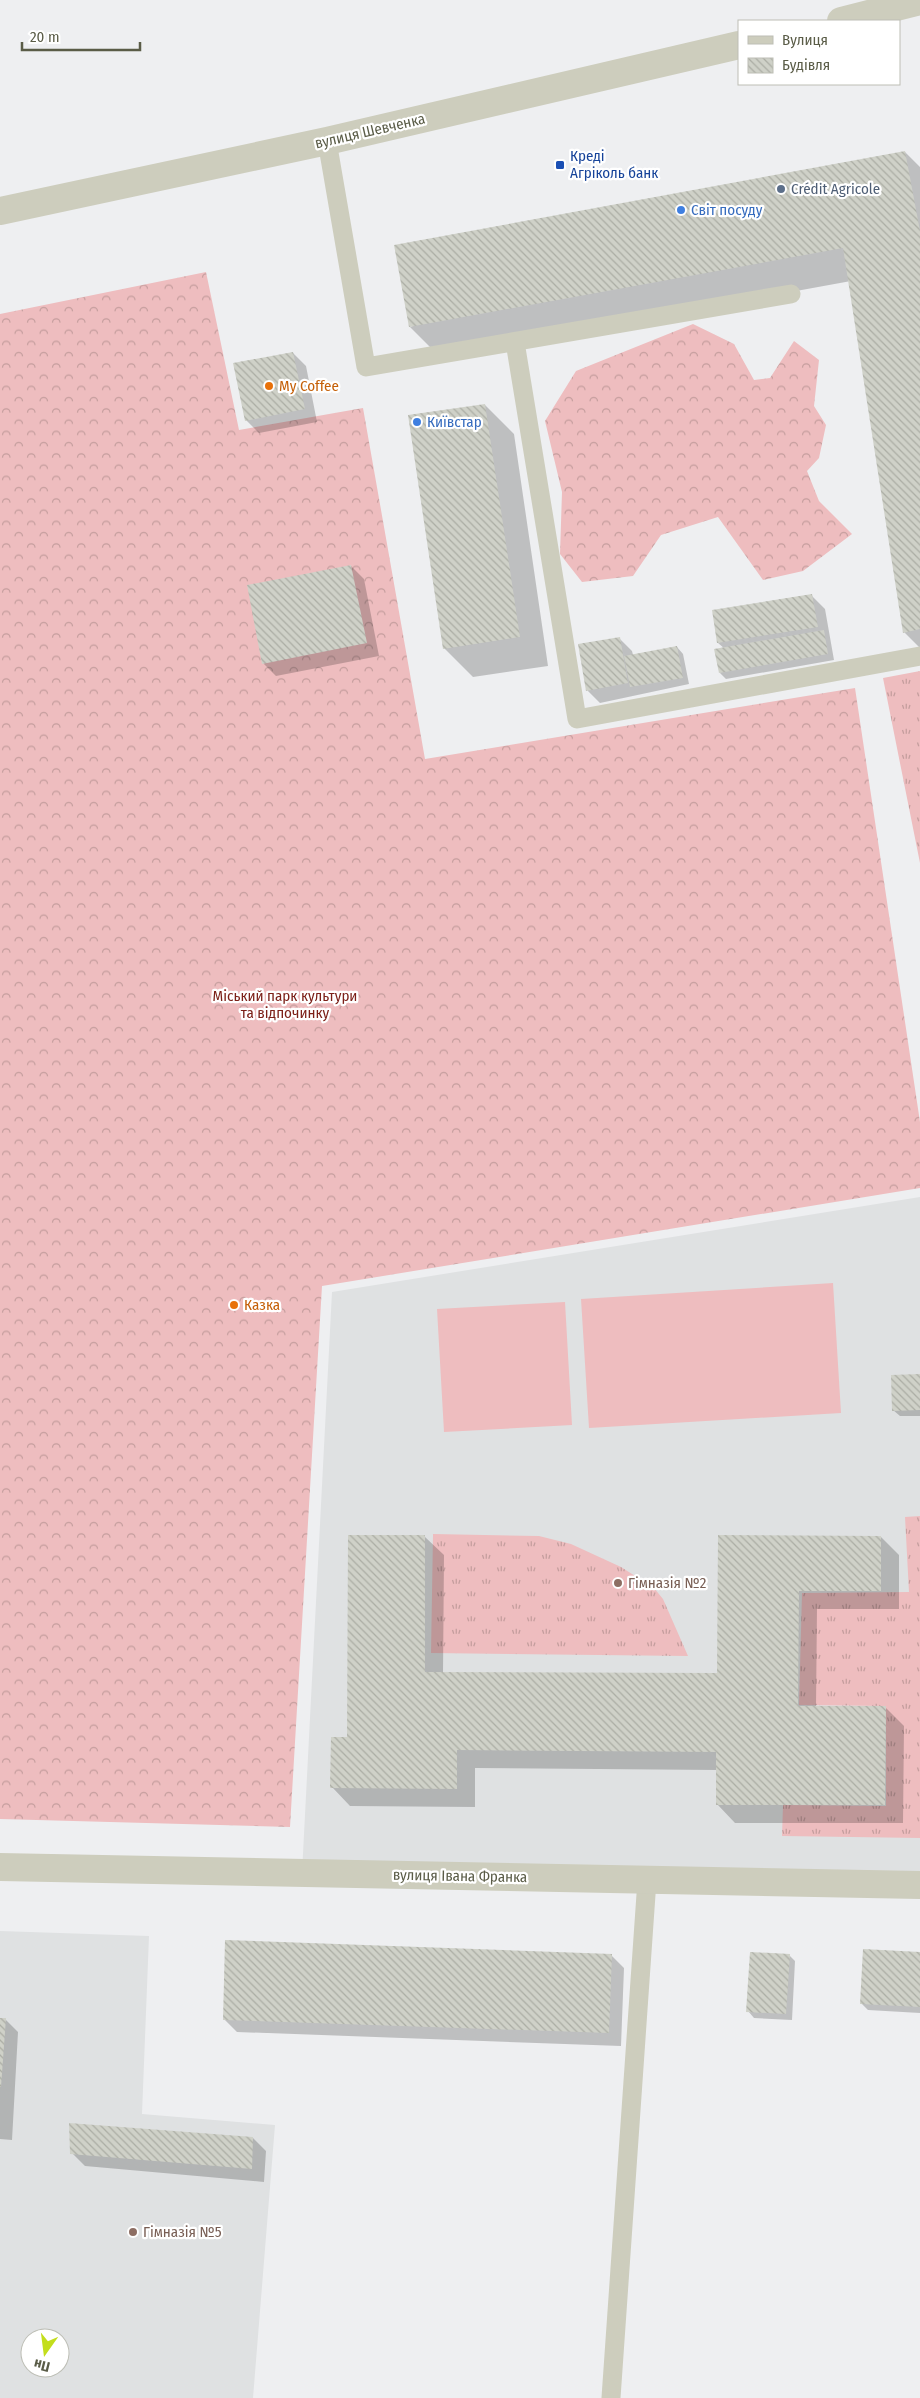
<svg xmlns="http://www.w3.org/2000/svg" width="920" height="2398" viewBox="0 0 920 2398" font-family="'Fira Sans Condensed',sans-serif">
	<defs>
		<pattern id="grass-tufts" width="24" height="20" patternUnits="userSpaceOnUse" patternTransform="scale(1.25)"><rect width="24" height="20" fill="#eebdbf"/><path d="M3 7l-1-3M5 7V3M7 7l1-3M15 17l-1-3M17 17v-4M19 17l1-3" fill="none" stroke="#c49d9d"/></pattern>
		<pattern id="forest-crowns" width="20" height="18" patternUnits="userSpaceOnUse" patternTransform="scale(1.25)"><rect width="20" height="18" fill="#eebdbf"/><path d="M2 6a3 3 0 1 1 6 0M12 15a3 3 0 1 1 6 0" fill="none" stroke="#c49d9d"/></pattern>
		<pattern id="building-back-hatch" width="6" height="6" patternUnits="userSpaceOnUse" patternTransform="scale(1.25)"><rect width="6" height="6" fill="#cfd1c8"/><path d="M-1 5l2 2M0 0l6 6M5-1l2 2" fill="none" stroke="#abada4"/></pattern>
	</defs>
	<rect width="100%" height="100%" fill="#eeeff1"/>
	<path fill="#dfe1e2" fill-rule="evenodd" d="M 920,1197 L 920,1885 L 302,1873 L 332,1292 Z
		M 0,1931 L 149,1936 L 142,2114 L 275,2125 L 253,2398 L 0,2398 ZM 30,2338 L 60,2338 L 60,2368 L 30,2368 Z"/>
	<path fill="url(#grass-tufts)" d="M 920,671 L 920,863 L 883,678 Z
		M 920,1516 L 920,1838 L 782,1836 L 783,1805 L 886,1806 L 886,1706 L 799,1705 L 802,1593 L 909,1592 L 905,1517 Z
		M 433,1534 L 539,1536 L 571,1544 L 621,1567 L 654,1588 L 663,1599 L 688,1656 L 431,1653 Z"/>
	<path fill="url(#forest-crowns)" d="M 206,272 L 239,430 L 363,408 L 425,759 L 855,688 L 920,1122 L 920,1188 L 322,1286 L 290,1827 L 0,1819 L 0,314 Z
		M 693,324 L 734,344 L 754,380 L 770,378 L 794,341 L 819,360 L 814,406 L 826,425 L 819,458 L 807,471 L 819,501 L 852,534 L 803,571 L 763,580 L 718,517 L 661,535 L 633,576 L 582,582 L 560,554 L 562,492 L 545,421 L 576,371 Z"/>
	<path fill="#eebdbf" d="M 833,1283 L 841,1413 L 589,1428 L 581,1299 Z
		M 565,1302 L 572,1425 L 444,1432 L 437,1309 Z"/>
	<path fill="#0003" d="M 905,152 L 920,167 L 920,648 L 904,632 L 851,281 L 439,356 L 410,327 Z
		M 293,353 L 306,366 L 317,422 L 259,433 L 246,420 Z
		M 485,405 L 514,434 L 548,666 L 473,677 L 444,648 Z
		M 351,566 L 364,579 L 379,656 L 276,676 L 263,663 Z
		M 812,596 L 825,609 L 834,660 L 726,679 L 720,673 L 725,649 L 718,643 Z
		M 619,638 L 632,651 L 633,655 L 677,647 L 683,654 L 689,684 L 600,703 L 587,690 Z
		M 920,1375 L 920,1416 L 900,1416 L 893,1410 Z
		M 719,1536 L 881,1537 L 899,1555 L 899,1609 L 817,1609 L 816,1707 L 885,1707 L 904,1726 L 903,1823 L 735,1823 L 717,1804 L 717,1770 L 475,1768 L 475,1807 L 350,1806 L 332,1787 L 425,1537 L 444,1555 L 443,1673 L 718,1675 Z
		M 920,1953 L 920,2013 L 868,2010 L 862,2004 Z
		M 611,1955 L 624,1968 L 621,2046 L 237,2032 L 224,2019 Z
		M 789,1955 L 795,1961 L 792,2020 L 754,2018 L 748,2011 Z
		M 0,2019 L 5,2019 L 18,2032 L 12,2140 L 0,2139 Z
		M 253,2138 L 266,2151 L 264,2182 L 85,2166 L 72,2153 Z"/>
	<path fill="url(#building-back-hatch)" d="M 905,151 L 920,231 L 920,629 L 903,633 L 843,248 L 409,327 L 394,245 Z
		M 293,352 L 305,409 L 245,421 L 233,363 Z
		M 485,404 L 520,637 L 443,649 L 408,415 Z
		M 351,565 L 367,643 L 262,664 L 247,585 Z
		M 812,594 L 818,627 L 717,643 L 712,610 Z
		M 824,630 L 828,654 L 719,673 L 714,649 Z
		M 620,637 L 628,683 L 586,691 L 578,644 Z
		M 677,646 L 683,678 L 630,687 L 624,656 Z
		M 920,1374 L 920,1410 L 892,1411 L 891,1375 Z
		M 348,1535 L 425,1535 L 425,1672 L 717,1673 L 718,1535 L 881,1536 L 881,1591 L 799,1591 L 798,1706 L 886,1706 L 885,1805 L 716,1805 L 716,1752 L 457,1750 L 457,1789 L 330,1788 L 331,1737 L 347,1737 Z
		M 225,1940 L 612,1954 L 609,2033 L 223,2020 Z
		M 863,1949 L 920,1952 L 920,2007 L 860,2004 Z
		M 750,1952 L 790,1954 L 786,2014 L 746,2012 Z
		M 0,2018 L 6,2018 L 1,2087 L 0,2087 Z
		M 69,2123 L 253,2137 L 252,2169 L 70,2154 Z"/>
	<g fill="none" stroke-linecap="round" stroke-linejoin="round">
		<path stroke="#cdcdbd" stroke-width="19" d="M 327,141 L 366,367 L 791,294
			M 515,342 L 577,719 L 920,656
			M 611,2398 L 647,1880"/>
		<path stroke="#cdcdbd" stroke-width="28" d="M 0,1867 L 920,1885"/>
		<path stroke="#cdcdbd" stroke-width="28" d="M 841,21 L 920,1
			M 0,211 L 327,141 L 739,45"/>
	</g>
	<rect fill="#1a4fb4" stroke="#fff" stroke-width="2" x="555" y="160" width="10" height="10" rx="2.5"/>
	<circle fill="#5c6f8a" stroke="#fff" stroke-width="2" cx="781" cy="189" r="5"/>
	<g fill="#3f7fe0" stroke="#fff" stroke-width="2">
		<circle cx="681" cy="210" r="5"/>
		<circle cx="417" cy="422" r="5"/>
	</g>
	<g fill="#e8710a" stroke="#fff" stroke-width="2">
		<circle cx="269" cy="386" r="5"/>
		<circle cx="234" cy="1305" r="5"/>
	</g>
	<g fill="#8d6e63" stroke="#fff" stroke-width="2">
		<circle cx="618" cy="1583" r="5"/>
		<circle cx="133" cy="2232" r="5"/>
	</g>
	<g text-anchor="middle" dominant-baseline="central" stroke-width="4.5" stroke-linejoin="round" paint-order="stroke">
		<g font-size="15" fill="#5a5c47" stroke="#fff">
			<text transform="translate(370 131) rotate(-13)">вулиця Шевченка</text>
			<text transform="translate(460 1876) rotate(1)">вулиця Івана Франка</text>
		</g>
		<g font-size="15" fill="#164399" stroke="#fff" text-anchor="start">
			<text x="570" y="156">Креді<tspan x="570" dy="17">Агріколь банк</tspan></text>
		</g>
		<g font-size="15" fill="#4e5e75" stroke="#fff" text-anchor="start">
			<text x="791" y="189">Crédit Agricole</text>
		</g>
		<g font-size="15" fill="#366cbe" stroke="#fff" text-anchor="start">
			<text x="691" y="210">Світ посуду</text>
			<text x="427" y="422">Київстар</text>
		</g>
		<g font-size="15" fill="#c56008" stroke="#fff" text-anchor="start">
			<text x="279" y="386">My Coffee</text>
			<text x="244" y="1305">Казка</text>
		</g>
		<g font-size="15" fill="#7c2018" stroke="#fff">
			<text x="285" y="996">Міський парк культури<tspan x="285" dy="17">та відпочинку</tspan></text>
		</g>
		<g font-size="15" fill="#785e54" stroke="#fff" text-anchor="start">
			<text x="628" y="1583">Гімназія №2</text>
			<text x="143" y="2232">Гімназія №5</text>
		</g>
	</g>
	<rect x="738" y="20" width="162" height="65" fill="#ffffff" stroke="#bdbeb5"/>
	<rect x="748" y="36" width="25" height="8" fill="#cdcdbd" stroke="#bdbeb5"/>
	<text x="782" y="45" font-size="15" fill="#5a5c47">Вулиця</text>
	<rect x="748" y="58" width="25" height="15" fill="url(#building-back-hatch)" stroke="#bdbeb5"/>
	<text x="782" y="70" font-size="15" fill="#5a5c47">Будівля</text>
	<g transform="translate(45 2353) rotate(194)"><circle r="24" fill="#ffffff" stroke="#bdbeb5"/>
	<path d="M0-4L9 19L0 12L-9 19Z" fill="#c3de1c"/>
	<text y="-8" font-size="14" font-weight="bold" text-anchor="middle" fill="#5a5c47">Пн</text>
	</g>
	<path d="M22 42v8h118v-8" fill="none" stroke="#5a5c47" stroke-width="2.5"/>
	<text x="30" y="42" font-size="15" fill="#5a5c47" stroke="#ffffff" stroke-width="4" paint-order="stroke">20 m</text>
</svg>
